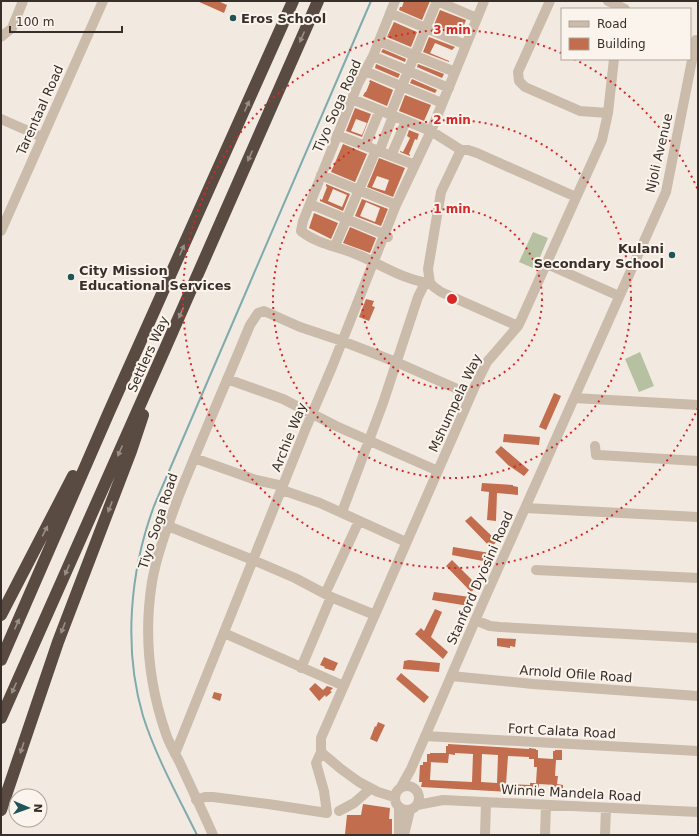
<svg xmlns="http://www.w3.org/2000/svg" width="699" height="836" viewBox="0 0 699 836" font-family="'DejaVu Sans',sans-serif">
	<rect width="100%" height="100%" fill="#f2eae0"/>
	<path fill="#b5c1a0" d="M 533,232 L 548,238 L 535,269 L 519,262 Z
		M 640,352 L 654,386 L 639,392 L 625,359 Z"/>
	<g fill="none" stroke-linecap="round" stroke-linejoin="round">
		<path stroke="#7fabaf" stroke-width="2" d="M 197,835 C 178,796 156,757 143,716 C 123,648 130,571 154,506 L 371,1"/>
	</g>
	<path fill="#c26d4e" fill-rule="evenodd" d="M 197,1 L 218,1 L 227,5 L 224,13 Z
		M 404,1 L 430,1 L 422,20 L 399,10 L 400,7 L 402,7 Z
		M 440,10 L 466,20 L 460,35 L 434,25 Z
		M 394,22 L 417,32 L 411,47 L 387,37 Z
		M 429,37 L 455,47 L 452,50 L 435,43 L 430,53 L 449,61 L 449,62 L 423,52 Z
		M 383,49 L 406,59 L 405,62 L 381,52 Z
		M 376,64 L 400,74 L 398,78 L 375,68 Z
		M 418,64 L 444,74 L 442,78 L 417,67 Z
		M 412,79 L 437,90 L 435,93 L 410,83 Z
		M 370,80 L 393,90 L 387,106 L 363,96 L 365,92 L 366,92 L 370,82 L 369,82 Z
		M 405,95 L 431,105 L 424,121 L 399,111 Z
		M 355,108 L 371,114 L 362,137 L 346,131 ZM 356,119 L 367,123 L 362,135 L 351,131 Z
		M 409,130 L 419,134 L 417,140 L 415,139 L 409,154 L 410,155 L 410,156 L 400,152 L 400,151 L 403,152 L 410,138 L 407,136 Z
		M 343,144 L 367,154 L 355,182 L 331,172 Z
		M 379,158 L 405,168 L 393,197 L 367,187 ZM 377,176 L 389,180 L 385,191 L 372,187 Z
		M 326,184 L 350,194 L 343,211 L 320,201 L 320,199 L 322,200 L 327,187 L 326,186 ZM 333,189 L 347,195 L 342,207 L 328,201 Z
		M 362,199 L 388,209 L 381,226 L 355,216 ZM 366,202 L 380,208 L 375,222 L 360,216 Z
		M 314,213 L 338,223 L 331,239 L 309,228 Z
		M 350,227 L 376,238 L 370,253 L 343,243 Z
		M 366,299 L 374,301 L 372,306 L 375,307 L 369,321 L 359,317 Z
		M 554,393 L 561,396 L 546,430 L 539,427 Z
		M 504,434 L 540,437 L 539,445 L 503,442 Z
		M 501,446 L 529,470 L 524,476 L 508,465 L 495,452 Z
		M 482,483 L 513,485 L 513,486 L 518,487 L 518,495 L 497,493 L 496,521 L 487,520 L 489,492 L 481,491 Z
		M 471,516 L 497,541 L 491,548 L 465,521 Z
		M 453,547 L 490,553 L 488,562 L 452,555 Z
		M 452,560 L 478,586 L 471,592 L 446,566 Z
		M 434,592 L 470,597 L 469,606 L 432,600 Z
		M 435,609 L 442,612 L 431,637 L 448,652 L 443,659 L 415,634 L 421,628 L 424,631 Z
		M 497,638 L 516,639 L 515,647 L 510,646 L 510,648 L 497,646 Z
		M 324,657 L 338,663 L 334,671 L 324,668 L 325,667 L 320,665 Z
		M 409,660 L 440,663 L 439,672 L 403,669 L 404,661 Z
		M 401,673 L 429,697 L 424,703 L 396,679 Z
		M 315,683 L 323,690 L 327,686 L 333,688 L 330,691 L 332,692 L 326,697 L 325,695 L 319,701 L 309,689 Z
		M 214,692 L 222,694 L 220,701 L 212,698 Z
		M 378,722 L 385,725 L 377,742 L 370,739 L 375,726 L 376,727 Z
		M 448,744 L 529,749 L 529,748 L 536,749 L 536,750 L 538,750 L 538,758 L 553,759 L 553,751 L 555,751 L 555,750 L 562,750 L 562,760 L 556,760 L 555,776 L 558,776 L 557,784 L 563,785 L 563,795 L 555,795 L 555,793 L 554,793 L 554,785 L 539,784 L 538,792 L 537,792 L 537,794 L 529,794 L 529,793 L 421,787 L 422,782 L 419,782 L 420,765 L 423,765 L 423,762 L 431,762 L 430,780 L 472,782 L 473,754 L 455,753 L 455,755 L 449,754 L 448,763 L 427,762 L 427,754 L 430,754 L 430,753 L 446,753 L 446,746 L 448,746 ZM 482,754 L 498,755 L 497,783 L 481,782 ZM 508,756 L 529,757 L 529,759 L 534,759 L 534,767 L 537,767 L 536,783 L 530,783 L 530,785 L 506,784 Z
		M 363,804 L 390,808 L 389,819 L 392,819 L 392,835 L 345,834 L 347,815 L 361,815 Z"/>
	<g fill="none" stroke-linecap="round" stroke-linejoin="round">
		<path stroke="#cbbbab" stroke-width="10" d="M 395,1 L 373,56 L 358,84 L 303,221 L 301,231 C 317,244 340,247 358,255 C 380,264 406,281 430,283
			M 437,1 L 477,18
			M 550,1 L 518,72 L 519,81 L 525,87 L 580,111 L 608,113
			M 608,1 L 625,9
			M 390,13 L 466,45
			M 1,37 L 12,28 L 23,1
			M 379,41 L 455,72
			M 373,56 L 449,88
			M 365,71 L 442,103
			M 352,99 L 431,131 L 461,150
			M 390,115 L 437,1
			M 1,119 L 42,137
			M 337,135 L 415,165
			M 365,146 L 380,110
			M 379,152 L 393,116
			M 391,156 L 406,121
			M 321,175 L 396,205
			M 310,204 L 378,232 L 385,233 L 388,237
			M 1,231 L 103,1
			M 335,246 L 376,150
			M 547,264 L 619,296
			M 518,326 L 441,292 L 434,287 L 430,283 L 428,269 L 441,192 L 461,150 L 468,150 L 477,153 L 576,197
			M 227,379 L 283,399 L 336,426 L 438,471
			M 574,398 L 698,405
			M 595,446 L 596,455 L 599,455 L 698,461
			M 194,458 L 256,480 L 283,486
			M 282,490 L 320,503 L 406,542
			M 525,508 L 698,517
			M 342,512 L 383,403 L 418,297 L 425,283
			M 168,526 L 253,560 L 295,578 L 331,597 L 375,615
			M 536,570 L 698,578
			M 325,594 L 359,521
			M 475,620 L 490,626 L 500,627 L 698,638
			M 224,633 L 344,686
			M 301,668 L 331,597
			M 451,676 L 533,684 L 698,696
			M 425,736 L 698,751
			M 175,754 L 306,428 L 332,367 L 396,205 L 431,131 L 484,1
			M395 798a12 12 0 1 1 24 0a12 12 0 1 1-24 0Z
			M 401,787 L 411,769 L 484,600 L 666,192 L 696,40
			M 394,797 L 378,792 L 359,782 L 341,769 L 321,752 L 321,738 L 475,386 L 487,362 L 518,326 L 521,320 L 602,140 L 608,113 L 614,59
			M 196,800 L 205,797 L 213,797 L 268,804 L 327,813 L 324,791 L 316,763 L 321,752
			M 417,805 L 443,800 L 698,812
			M 399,808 L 399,835
			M 339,811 L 354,803 L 370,789
			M 213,835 C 202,810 190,785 179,761 C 174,752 169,743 166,734 C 149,685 144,632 152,582 C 157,553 168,526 178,498 C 201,440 226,383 250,325 L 258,313 L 264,311 L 300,327 L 342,341 L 396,362 L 471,395
			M 404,835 L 410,810
			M 485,835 L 486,802
			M 545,835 L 546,805
			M 605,835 L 606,808"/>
		<path stroke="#594a42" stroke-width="12" d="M 1,615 L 73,476
			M 1,660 L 109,412 L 293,1
			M 1,718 L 164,351 L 318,1
			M 1,810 L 58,642 L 131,451 L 143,415"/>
	</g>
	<defs><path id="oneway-solid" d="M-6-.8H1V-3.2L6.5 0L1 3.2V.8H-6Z"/></defs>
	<g fill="#998e86">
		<use href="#oneway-solid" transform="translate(302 37) rotate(114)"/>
		<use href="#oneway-solid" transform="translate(247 106) rotate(-66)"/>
		<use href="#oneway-solid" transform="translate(250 156) rotate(114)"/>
		<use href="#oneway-solid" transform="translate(182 250) rotate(-66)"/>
		<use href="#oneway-solid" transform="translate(181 313) rotate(114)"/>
		<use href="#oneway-solid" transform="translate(120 451) rotate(114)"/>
		<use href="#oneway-solid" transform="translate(110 507) rotate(111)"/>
		<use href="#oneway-solid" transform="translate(45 531) rotate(-63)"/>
		<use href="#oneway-solid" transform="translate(67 570) rotate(114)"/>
		<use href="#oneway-solid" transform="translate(17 624) rotate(-66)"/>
		<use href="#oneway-solid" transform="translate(63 628) rotate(111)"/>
		<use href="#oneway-solid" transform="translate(14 688) rotate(114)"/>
		<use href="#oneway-solid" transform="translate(22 748) rotate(109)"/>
	</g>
	<g fill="none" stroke="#d62828" stroke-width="2" stroke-dasharray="2 4">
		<circle cx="452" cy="299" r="90"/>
		<circle cx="452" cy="299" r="179"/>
		<path d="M698 408A269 269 0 1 1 561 53M574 59A269 269 0 0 1 698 190"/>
	</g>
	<g fill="#215459" stroke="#faf4ec" stroke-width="1.5">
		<circle cx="233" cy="18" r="4"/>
		<circle cx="672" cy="255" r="4"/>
		<circle cx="71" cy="277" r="4"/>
	</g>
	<g text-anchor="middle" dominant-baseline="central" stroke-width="4" stroke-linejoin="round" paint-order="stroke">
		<g font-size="13" font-weight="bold" fill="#392f2a" stroke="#faf4ec" text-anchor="start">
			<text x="241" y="18">Eros School</text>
			<text x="664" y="248" text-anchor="end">Kulani<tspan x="664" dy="15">Secondary School</tspan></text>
			<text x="79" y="270">City Mission<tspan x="79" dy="15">Educational Services</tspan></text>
		</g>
		<g font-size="13" fill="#392f2a" stroke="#faf4ec">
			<text transform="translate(337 106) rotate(-66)">Tiyo Soga Road</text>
			<text transform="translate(40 110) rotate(-66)">Tarentaal Road</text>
			<text transform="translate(659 153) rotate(-77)">Njoli Avenue</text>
			<text transform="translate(148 354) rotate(-66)">Settlers Way</text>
			<text transform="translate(455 403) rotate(-65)">Mshumpela Way</text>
			<text transform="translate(289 437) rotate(-68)">Archie Way</text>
			<text transform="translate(158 521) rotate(-72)">Tiyo Soga Road</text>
			<text transform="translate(480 578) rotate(-66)">Stanford Dyosini Road</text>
			<text transform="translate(576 674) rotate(4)">Arnold Ofile Road</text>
			<text transform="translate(562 731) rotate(3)">Fort Calata Road</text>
			<text transform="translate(571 793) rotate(3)">Winnie Mandela Road</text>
		</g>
	</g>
	<circle cx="452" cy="299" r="6" fill="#d62828" stroke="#faf4ec" stroke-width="2"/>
	<g font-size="12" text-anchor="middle" font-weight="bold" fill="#d62828" stroke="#faf4ec" stroke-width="4" stroke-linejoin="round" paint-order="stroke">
		<text x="452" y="34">3 min</text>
		<text x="452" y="124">2 min</text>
		<text x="452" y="213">1 min</text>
	</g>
	<rect width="699" height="836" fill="none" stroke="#392f2a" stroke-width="4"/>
	<rect x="561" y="8" width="130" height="52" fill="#faf4ec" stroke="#ada59e"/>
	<rect x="569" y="21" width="20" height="6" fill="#cbbbab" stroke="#ada59e"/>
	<text x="597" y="28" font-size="12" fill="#392f2a">Road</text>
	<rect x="569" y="38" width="20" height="12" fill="#c26d4e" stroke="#ada59e"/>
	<text x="597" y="48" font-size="12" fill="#392f2a">Building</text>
	<g transform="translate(28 808) rotate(92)"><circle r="19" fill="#faf4ec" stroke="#ada59e"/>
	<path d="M0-3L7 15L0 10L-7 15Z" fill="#215459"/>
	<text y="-6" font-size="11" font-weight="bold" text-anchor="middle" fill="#392f2a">N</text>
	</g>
	<path d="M10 26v6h112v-6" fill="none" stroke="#392f2a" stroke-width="2"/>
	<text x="16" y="26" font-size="12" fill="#392f2a" stroke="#faf4ec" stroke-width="3" paint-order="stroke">100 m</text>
</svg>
